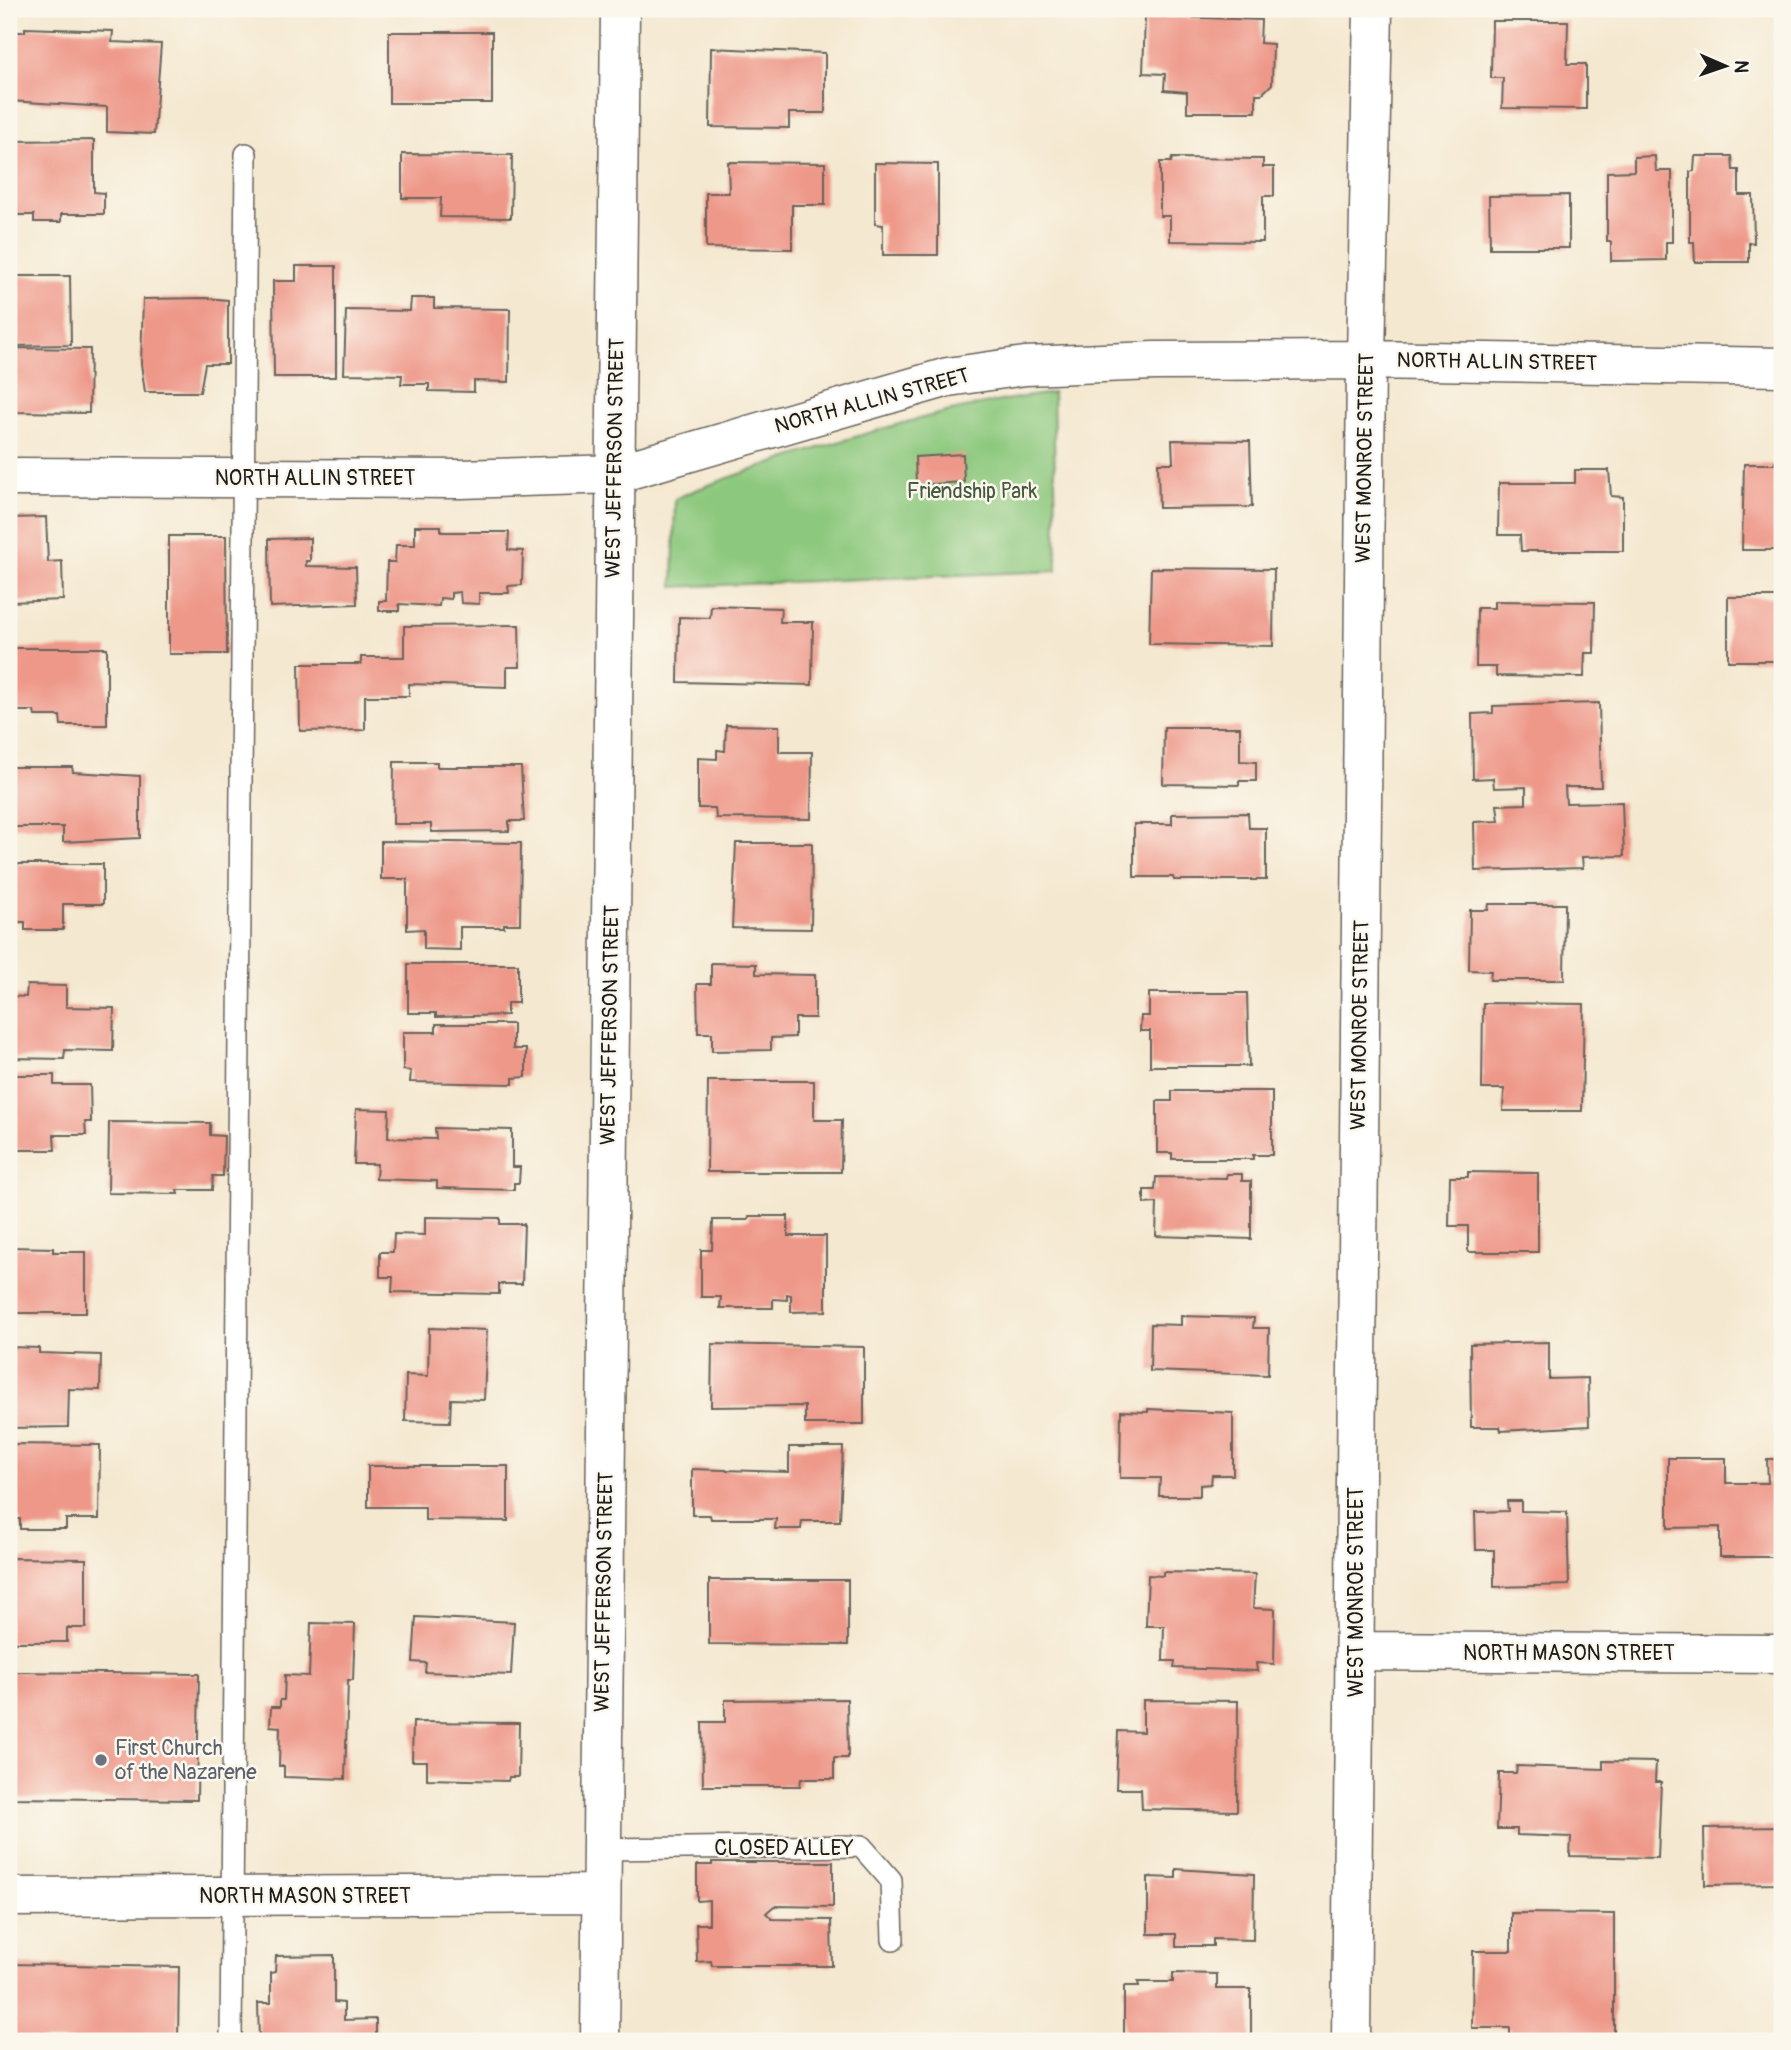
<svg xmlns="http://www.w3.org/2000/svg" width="1791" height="2050" viewBox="0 0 1791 2050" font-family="Pangolin,sans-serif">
	<rect width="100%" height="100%" fill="#fbf7ec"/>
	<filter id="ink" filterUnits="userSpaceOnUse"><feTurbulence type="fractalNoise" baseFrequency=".0143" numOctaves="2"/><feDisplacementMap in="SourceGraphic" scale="14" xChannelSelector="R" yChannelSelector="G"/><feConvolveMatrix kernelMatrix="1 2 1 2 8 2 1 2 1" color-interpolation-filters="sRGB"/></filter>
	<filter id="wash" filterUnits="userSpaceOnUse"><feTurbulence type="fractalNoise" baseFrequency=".00686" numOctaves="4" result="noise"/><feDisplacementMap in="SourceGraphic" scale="28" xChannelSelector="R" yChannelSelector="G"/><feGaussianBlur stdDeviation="1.57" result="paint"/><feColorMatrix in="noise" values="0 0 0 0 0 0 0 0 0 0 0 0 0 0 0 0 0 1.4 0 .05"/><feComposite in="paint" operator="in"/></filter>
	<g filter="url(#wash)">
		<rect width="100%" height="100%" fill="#f4e8d0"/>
		<path fill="#8cc87d" stroke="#54724c" stroke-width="2" d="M 1053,393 L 1057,571 L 673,587 L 675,499 C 710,482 748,472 785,459 C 873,430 961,404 1053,393 Z"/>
		<g id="blocks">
			<path fill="#ee9889" d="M 1145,16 L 1261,20 L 1260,43 L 1273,44 L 1272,84 L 1262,94 L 1256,94 L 1256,112 L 1187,112 L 1187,92 L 1164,90 L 1165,74 L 1143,73 Z
				M 1492,21 L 1568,21 L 1567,64 L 1586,64 L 1586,109 L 1502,108 L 1503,78 L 1491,78 Z
				M 25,28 L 113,31 L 112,42 L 161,44 L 154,134 L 107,132 L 107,107 L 9,101 L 9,32 L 25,32 Z
				M 389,32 L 492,32 L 492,103 L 389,103 Z
				M 711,48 L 825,53 L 825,113 L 789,113 L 789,128 L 710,127 Z
				M 94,140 L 94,192 L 104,193 L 104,214 L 61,214 L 61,222 L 34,222 L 34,215 L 9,215 L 9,141 Z
				M 402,154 L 512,155 L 511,218 L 440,217 L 441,198 L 402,198 Z
				M 1655,156 L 1656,171 L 1672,171 L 1672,242 L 1666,242 L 1666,260 L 1611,261 L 1611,242 L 1607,242 L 1607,172 L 1634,171 L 1634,157 Z
				M 1695,156 L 1732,156 L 1733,170 L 1739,170 L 1739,195 L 1753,195 L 1754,243 L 1749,242 L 1749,262 L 1695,262 L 1694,242 L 1690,242 L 1690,172 L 1694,171 Z
				M 1172,158 L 1263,159 L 1263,167 L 1274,167 L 1274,196 L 1263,196 L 1263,242 L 1170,241 L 1170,216 L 1160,216 L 1160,162 L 1171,162 Z
				M 728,162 L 825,163 L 825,205 L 792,205 L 792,249 L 706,248 L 706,193 L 729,193 Z
				M 875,163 L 938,164 L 938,255 L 883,255 L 883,225 L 875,224 Z
				M 1569,195 L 1569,248 L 1490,248 L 1489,196 Z
				M 296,266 L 336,266 L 336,377 L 274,377 L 273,281 L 296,281 Z
				M 9,276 L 70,276 L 71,345 L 9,346 Z
				M 206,298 L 228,300 L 228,364 L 205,364 L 200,392 L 145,392 L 141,364 L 143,299 Z
				M 411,298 L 434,298 L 434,308 L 510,309 L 509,382 L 474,381 L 474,392 L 429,391 L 429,384 L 401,384 L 402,375 L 344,374 L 346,310 L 410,311 Z
				M 9,348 L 90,349 L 89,413 L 9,412 Z
				M 1172,440 L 1250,441 L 1252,507 L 1159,508 L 1158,463 L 1173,463 Z
				M 963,454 L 964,482 L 916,485 L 915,457 Z
				M 1775,461 L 1782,461 L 1782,550 L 1742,550 L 1744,464 L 1775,464 Z
				M 1575,470 L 1609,470 L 1611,496 L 1623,497 L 1623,551 L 1521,551 L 1520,535 L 1498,535 L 1499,483 L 1575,483 Z
				M 46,517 L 48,562 L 62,561 L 63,600 L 9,602 L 9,518 Z
				M 415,526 L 441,526 L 441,532 L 509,532 L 508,550 L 523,551 L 522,585 L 508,586 L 509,593 L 479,593 L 479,604 L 461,603 L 460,592 L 451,593 L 451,599 L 440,598 L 439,606 L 399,604 L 399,611 L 379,611 L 379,601 L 386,601 L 387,562 L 395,562 L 396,545 L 415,545 Z
				M 169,536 L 226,536 L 227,654 L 169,654 Z
				M 310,538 L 310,561 L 306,561 L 306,566 L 356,567 L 357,604 L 270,607 L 269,539 Z
				M 1151,568 L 1274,569 L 1273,646 L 1149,644 Z
				M 1728,597 L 1782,597 L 1782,661 L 1728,661 Z
				M 1494,601 L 1595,602 L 1594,653 L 1585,653 L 1584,677 L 1496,676 L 1496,667 L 1476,667 L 1477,608 L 1494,608 Z
				M 711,606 L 781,608 L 780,622 L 813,622 L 812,685 L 678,682 L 679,617 L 710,618 Z
				M 519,625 L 520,667 L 507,667 L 507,687 L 409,684 L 409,696 L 365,696 L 365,730 L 300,731 L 299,664 L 361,664 L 361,657 L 404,657 L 404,626 Z
				M 9,648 L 107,648 L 107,725 L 61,725 L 60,716 L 35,716 L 34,711 L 9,711 Z
				M 1599,703 L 1601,787 L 1565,787 L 1566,803 L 1622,802 L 1624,856 L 1582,857 L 1583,868 L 1475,871 L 1474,822 L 1499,821 L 1497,805 L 1526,804 L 1526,787 L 1494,788 L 1493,778 L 1473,779 L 1472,714 L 1493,713 L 1493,706 Z
				M 726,725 L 779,726 L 779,752 L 812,752 L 811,819 L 716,818 L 715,808 L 698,808 L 698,758 L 717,759 L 717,750 L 725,751 Z
				M 1164,727 L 1240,727 L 1240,761 L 1256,762 L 1256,781 L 1239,781 L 1239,785 L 1163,784 Z
				M 394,762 L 437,762 L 437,767 L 521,767 L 524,821 L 509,821 L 509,831 L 431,832 L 431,824 L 393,824 Z
				M 9,767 L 72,767 L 73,772 L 140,776 L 140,838 L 63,842 L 63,827 L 9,827 Z
				M 1248,813 L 1249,828 L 1266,828 L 1266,880 L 1174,880 L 1173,877 L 1134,877 L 1134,824 L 1172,824 L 1172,814 Z
				M 381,841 L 521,843 L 520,924 L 504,924 L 504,927 L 460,927 L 460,950 L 424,949 L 424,929 L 407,930 L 407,879 L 381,879 Z
				M 736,843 L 812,843 L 811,929 L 732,928 Z
				M 9,864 L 103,864 L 103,904 L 63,904 L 63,930 L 25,930 L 25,922 L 9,922 Z
				M 1489,904 L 1565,904 L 1564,980 L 1490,980 L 1491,971 L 1469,970 L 1470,910 L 1488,910 Z
				M 711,963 L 756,964 L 756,974 L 815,975 L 815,1018 L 795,1018 L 795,1037 L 771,1038 L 771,1050 L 712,1051 L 712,1033 L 698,1033 L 697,984 L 711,984 Z
				M 408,964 L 518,964 L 518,1003 L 507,1003 L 507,1015 L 436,1017 L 436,1013 L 408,1013 Z
				M 27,985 L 66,986 L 66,1007 L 114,1008 L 113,1051 L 65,1050 L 64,1059 L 9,1058 L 9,996 L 26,997 Z
				M 1149,993 L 1247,993 L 1249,1066 L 1150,1066 L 1150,1031 L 1140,1031 L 1141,1016 L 1149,1016 Z
				M 1483,1003 L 1584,1004 L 1582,1111 L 1503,1111 L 1504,1089 L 1482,1089 Z
				M 436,1024 L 513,1024 L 513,1049 L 526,1049 L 526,1077 L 513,1078 L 513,1084 L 410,1082 L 411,1071 L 403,1070 L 403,1032 L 436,1032 Z
				M 9,1075 L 54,1075 L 54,1085 L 90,1085 L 91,1122 L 85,1122 L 86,1135 L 54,1135 L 55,1150 L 9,1150 Z
				M 708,1081 L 814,1081 L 814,1120 L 842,1120 L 841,1172 L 707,1172 Z
				M 1172,1091 L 1272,1091 L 1272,1155 L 1253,1155 L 1253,1159 L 1172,1159 L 1172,1153 L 1157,1153 L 1157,1101 L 1172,1101 Z
				M 356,1109 L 389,1110 L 388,1138 L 436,1139 L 435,1128 L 512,1130 L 512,1167 L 520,1167 L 519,1183 L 514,1183 L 514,1190 L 437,1188 L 437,1181 L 376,1179 L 377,1164 L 354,1164 Z
				M 109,1122 L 210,1123 L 210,1135 L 224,1136 L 223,1176 L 213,1176 L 212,1190 L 177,1190 L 178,1194 L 108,1193 Z
				M 1468,1172 L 1538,1173 L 1538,1252 L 1468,1252 L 1468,1226 L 1449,1226 L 1450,1177 L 1468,1177 Z
				M 1227,1174 L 1242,1174 L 1242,1181 L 1251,1181 L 1251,1239 L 1156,1236 L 1157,1203 L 1144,1204 L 1144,1190 L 1155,1190 L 1156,1177 L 1226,1178 Z
				M 749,1216 L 788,1216 L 788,1236 L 826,1236 L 826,1311 L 791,1312 L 791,1295 L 787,1294 L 787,1300 L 773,1299 L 773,1308 L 720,1308 L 721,1297 L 701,1297 L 701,1250 L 712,1250 L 713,1220 L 748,1220 Z
				M 425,1217 L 500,1218 L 500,1224 L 524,1224 L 522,1284 L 499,1284 L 499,1294 L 392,1292 L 393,1277 L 380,1277 L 380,1252 L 393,1252 L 394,1234 L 425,1235 Z
				M 9,1247 L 53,1248 L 53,1252 L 86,1252 L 86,1313 L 9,1313 Z
				M 1181,1316 L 1254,1318 L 1253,1328 L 1269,1328 L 1268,1375 L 1150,1371 L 1151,1324 L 1181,1325 Z
				M 429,1328 L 487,1330 L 484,1400 L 451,1399 L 450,1422 L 405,1421 L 406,1375 L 428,1376 Z
				M 1549,1342 L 1549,1379 L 1588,1378 L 1589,1426 L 1501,1431 L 1500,1427 L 1471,1427 L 1470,1344 Z
				M 712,1344 L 864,1347 L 864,1424 L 805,1424 L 805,1406 L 711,1407 Z
				M 9,1347 L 39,1348 L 39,1353 L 101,1355 L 100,1390 L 69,1389 L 68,1427 L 9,1428 Z
				M 1148,1409 L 1233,1413 L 1233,1475 L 1212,1475 L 1211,1484 L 1200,1485 L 1200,1496 L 1159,1496 L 1160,1478 L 1120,1478 L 1121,1411 L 1148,1412 Z
				M 9,1444 L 100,1445 L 99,1519 L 66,1519 L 66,1529 L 20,1529 L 20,1519 L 9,1519 Z
				M 789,1447 L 843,1447 L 840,1521 L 802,1521 L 801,1529 L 775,1529 L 776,1519 L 711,1519 L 710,1515 L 692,1515 L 692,1469 L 789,1472 Z
				M 1668,1458 L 1726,1458 L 1726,1483 L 1768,1483 L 1767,1459 L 1782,1459 L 1782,1557 L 1720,1557 L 1720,1527 L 1668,1528 Z
				M 368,1466 L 508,1466 L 508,1521 L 425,1520 L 425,1507 L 368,1507 Z
				M 1507,1501 L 1521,1501 L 1521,1511 L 1567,1512 L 1569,1585 L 1494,1587 L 1494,1550 L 1476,1550 L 1475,1512 L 1508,1511 Z
				M 9,1558 L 86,1559 L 86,1628 L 67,1628 L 67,1642 L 9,1642 Z
				M 1163,1572 L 1255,1574 L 1253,1608 L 1275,1609 L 1274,1664 L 1256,1663 L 1257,1671 L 1174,1668 L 1175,1661 L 1163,1661 L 1164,1626 L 1146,1626 L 1148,1575 L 1163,1576 Z
				M 709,1580 L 848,1580 L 848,1645 L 709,1644 Z
				M 416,1617 L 514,1622 L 511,1675 L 425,1672 L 426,1663 L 413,1662 Z
				M 311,1623 L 355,1624 L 353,1680 L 348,1680 L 345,1779 L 284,1777 L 284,1766 L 279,1766 L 280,1727 L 270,1726 L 271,1707 L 280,1707 L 280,1700 L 284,1700 L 285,1675 L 309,1676 Z
				M 9,1672 L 199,1674 L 197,1800 L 9,1798 Z
				M 847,1699 L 848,1758 L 834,1758 L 834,1779 L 801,1779 L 800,1786 L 703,1786 L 702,1722 L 725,1722 L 725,1700 Z
				M 1143,1700 L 1238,1701 L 1237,1811 L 1142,1809 L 1141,1789 L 1116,1789 L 1118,1731 L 1143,1732 Z
				M 413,1722 L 519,1723 L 518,1777 L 509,1777 L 508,1781 L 427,1779 L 427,1761 L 412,1761 Z
				M 1603,1761 L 1656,1762 L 1655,1782 L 1661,1782 L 1658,1858 L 1570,1856 L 1571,1837 L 1517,1835 L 1517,1829 L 1497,1829 L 1499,1773 L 1516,1773 L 1517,1766 L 1603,1769 Z
				M 1782,1827 L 1782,1884 L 1705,1885 L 1704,1828 Z
				M 712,1862 L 833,1862 L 833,1907 L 774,1906 L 766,1913 L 772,1919 L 831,1920 L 832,1966 L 712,1966 L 711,1961 L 697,1962 L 696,1924 L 709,1924 L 709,1900 L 697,1901 L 697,1865 L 712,1865 Z
				M 1176,1869 L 1254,1874 L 1253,1940 L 1213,1939 L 1213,1946 L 1176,1946 L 1176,1934 L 1148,1934 L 1148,1877 L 1176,1878 Z
				M 1511,1913 L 1614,1914 L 1614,2041 L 1510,2041 L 1510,2028 L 1472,2028 L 1473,1951 L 1511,1951 Z
				M 334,1955 L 334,2002 L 344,2003 L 344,2020 L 376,2019 L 376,2041 L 259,2041 L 258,2003 L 271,2003 L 271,1973 L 275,1972 L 276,1956 Z
				M 9,1964 L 179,1967 L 178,2041 L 9,2041 Z
				M 1173,1973 L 1217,1974 L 1217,1989 L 1251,1989 L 1251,2041 L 1124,2041 L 1124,1986 L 1139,1986 L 1138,1982 L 1173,1982 Z"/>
		</g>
	</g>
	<g filter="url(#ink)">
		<use href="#blocks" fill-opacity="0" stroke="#68635b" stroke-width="2"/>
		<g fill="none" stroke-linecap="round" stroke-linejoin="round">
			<g stroke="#68635b" stroke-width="24">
				<path id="service" d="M 602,1849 L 861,1846 L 891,1880 L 893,1940
					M 231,2041 L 246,154"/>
			</g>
			<g stroke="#68635b" stroke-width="41">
				<path id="minor" d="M 9,477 L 461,479 L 615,474 L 948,377 L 1025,366 L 1154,361 L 1366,360 L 1782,367
					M 1355,1651 L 1782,1654
					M 9,1897 L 601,1894
					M 600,2041 L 620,9
					M 1351,2041 L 1366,360 L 1373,9"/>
			</g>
			<use href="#service" stroke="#fff" stroke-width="21"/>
			<use href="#minor" stroke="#fff" stroke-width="38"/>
		</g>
	</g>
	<circle fill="#6b7280" stroke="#fbf7ec" stroke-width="2.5" cx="101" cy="1760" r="7"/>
	<g text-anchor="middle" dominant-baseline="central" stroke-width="5" stroke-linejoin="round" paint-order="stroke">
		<g font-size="21" fill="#1c1c1c" stroke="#fbf7ec">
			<text transform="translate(1497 362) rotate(1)">NORTH ALLIN STREET</text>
			<text transform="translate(872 401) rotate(-15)">NORTH ALLIN STREET</text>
			<text transform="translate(615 458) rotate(-89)">WEST JEFFERSON STREET</text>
			<text transform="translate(1365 458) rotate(-89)">WEST MONROE STREET</text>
			<text x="315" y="478">NORTH ALLIN STREET</text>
			<text transform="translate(610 1025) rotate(-89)">WEST JEFFERSON STREET</text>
			<text transform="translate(1360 1025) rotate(-89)">WEST MONROE STREET</text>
			<text transform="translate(604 1592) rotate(-89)">WEST JEFFERSON STREET</text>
			<text transform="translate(1356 1592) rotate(-90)">WEST MONROE STREET</text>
			<text x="1569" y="1653">NORTH MASON STREET</text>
			<text x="784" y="1848">CLOSED ALLEY</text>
			<text x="305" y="1896">NORTH MASON STREET</text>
		</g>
		<g font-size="21" fill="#43583e" stroke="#fbf7ec">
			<text x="972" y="491">Friendship Park</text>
		</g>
		<g font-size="21" fill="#5b616d" stroke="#fbf7ec" text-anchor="start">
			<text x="115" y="1748">First Church<tspan x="115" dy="24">of the Nazarene</tspan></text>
		</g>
	</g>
	<rect width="1791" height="2050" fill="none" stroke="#fbf7ec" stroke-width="35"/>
	<g transform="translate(1725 66) rotate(92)" stroke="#fbf7ec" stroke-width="5" paint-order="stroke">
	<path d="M0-5L12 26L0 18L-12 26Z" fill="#1c1c1c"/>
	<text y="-10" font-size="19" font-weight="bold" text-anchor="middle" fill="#1c1c1c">N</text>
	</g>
</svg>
